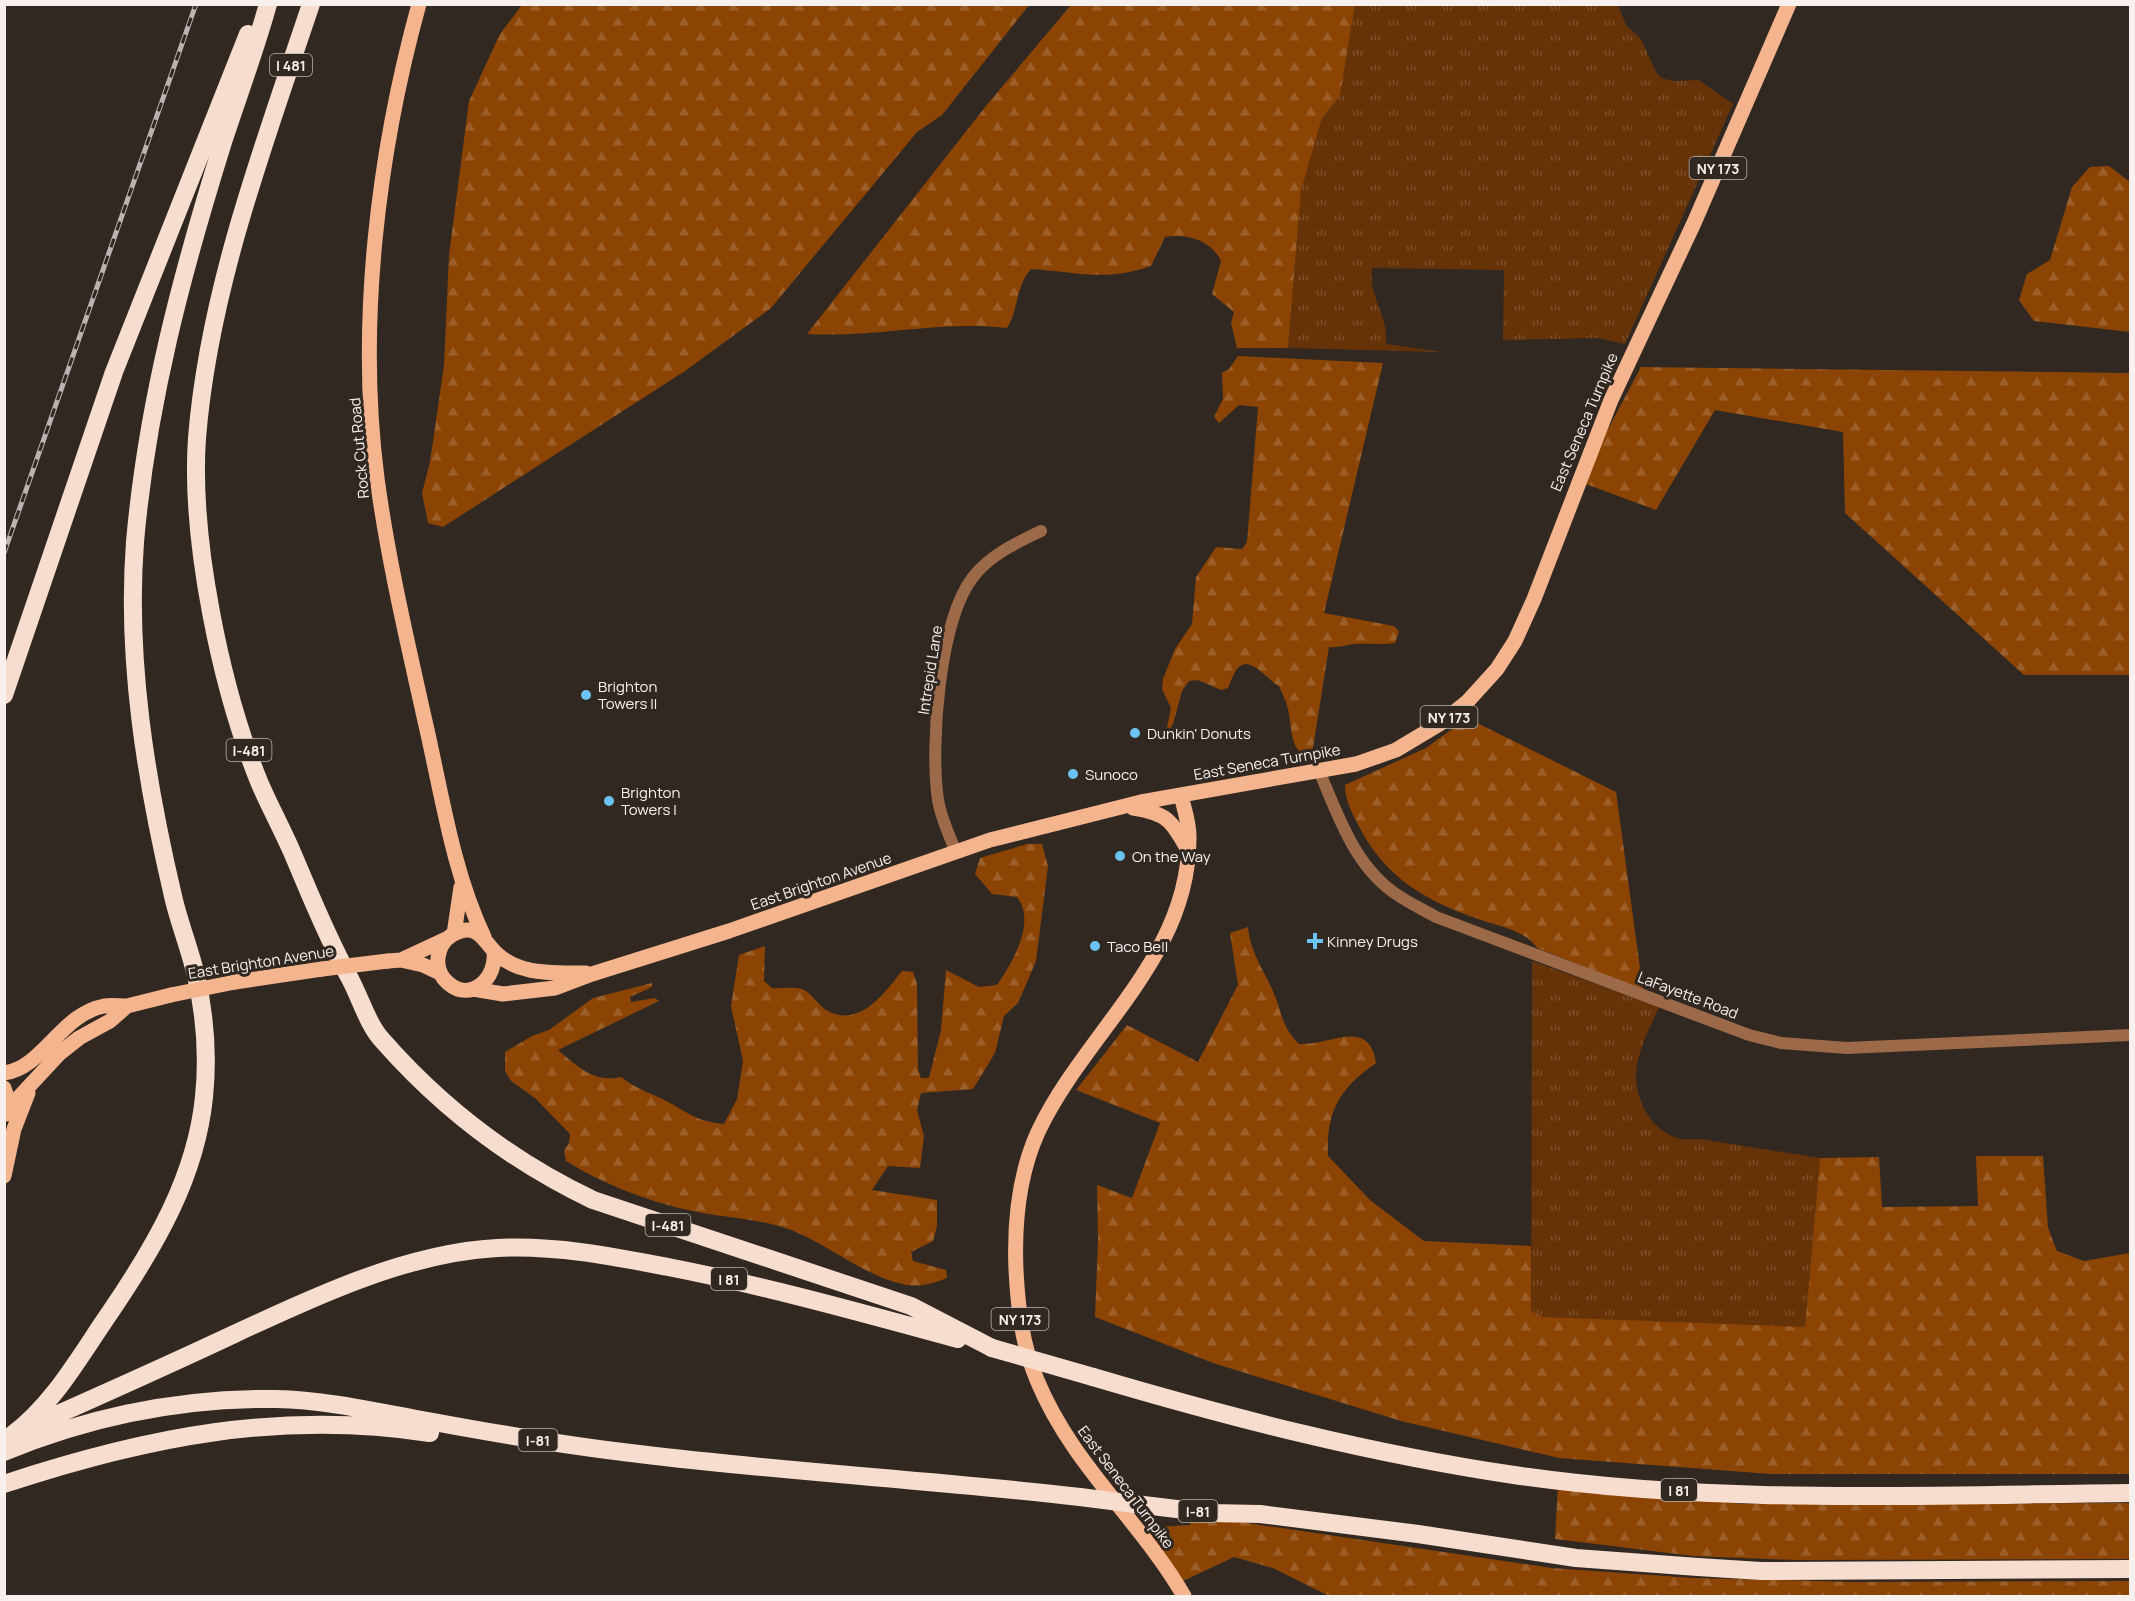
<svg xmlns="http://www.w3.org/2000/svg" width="2135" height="1601" viewBox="0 0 2135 1601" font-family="Manrope,sans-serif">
	<defs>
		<pattern id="grass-tufts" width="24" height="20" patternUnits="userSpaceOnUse" patternTransform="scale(1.5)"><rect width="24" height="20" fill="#663207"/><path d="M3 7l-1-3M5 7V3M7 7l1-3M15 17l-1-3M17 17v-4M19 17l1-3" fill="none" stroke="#7d502b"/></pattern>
		<pattern id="forest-firs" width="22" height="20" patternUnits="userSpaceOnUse" patternTransform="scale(1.5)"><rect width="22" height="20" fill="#8b4404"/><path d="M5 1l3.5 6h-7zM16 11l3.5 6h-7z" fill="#9c5f29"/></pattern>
	</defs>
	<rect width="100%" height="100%" fill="#312822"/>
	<path fill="url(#grass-tufts)" d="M 1355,5 L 1618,5 L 1626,25 L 1641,39 L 1656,72 L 1661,78 L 1673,81 L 1699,80 L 1733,104 L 1625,344 L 1598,338 L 1503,340 L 1504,270 L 1372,268 C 1368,298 1389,315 1386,344 L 1441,352 L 1288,348 L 1301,191 L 1322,118 L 1340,96 Z
		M 1532,961 L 1659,1007 C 1652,1024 1642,1042 1638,1060 C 1630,1091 1647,1131 1681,1139 C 1686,1140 1694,1139 1700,1139 L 1820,1158 L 1805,1328 L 1544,1317 L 1531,1313 Z"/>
	<path fill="url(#forest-firs)" d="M 522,5 L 1029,5 L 942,115 L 917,132 L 771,308 L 685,371 L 443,527 L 428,523 L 422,493 L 430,462 L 444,365 L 449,255 L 469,101 L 500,34 Z
		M 1071,5 L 1355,5 L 1340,96 L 1322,118 L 1301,191 L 1288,348 L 1237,348 L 1231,323 L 1234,312 L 1212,294 L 1221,261 C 1211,240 1187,233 1165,237 L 1151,266 C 1104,282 1078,272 1031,269 C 1015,287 1019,309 1007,328 C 942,320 875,338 807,334 L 986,106 Z
		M 2109,166 L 2130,182 L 2130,332 L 2034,321 L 2019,300 L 2027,274 L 2050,260 L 2072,187 L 2090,167 Z
		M 1238,356 L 1383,363 L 1324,613 L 1394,626 L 1399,631 L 1395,643 C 1381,645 1368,643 1354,644 C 1345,645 1339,648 1329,647 L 1312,754 L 1306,756 C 1289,749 1292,724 1288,709 C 1286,701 1282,693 1279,686 C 1269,682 1251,655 1239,667 C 1234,671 1231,682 1228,688 L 1221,690 L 1198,680 L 1189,681 L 1182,691 L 1173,724 L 1170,729 L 1167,727 L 1171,708 L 1162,689 L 1163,679 L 1175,649 L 1192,624 L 1196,577 L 1216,547 L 1242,549 L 1247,542 L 1258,407 L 1239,405 L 1219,423 L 1214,417 L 1223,399 L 1222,373 L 1229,369 Z
		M 1641,367 L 2130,373 L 2130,675 L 2024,675 L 1845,513 L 1843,432 L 1715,410 L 1656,510 L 1583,483 L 1598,448 Z
		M 1467,718 L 1616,792 L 1643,990 L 1537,948 C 1524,930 1502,927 1481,920 C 1431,903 1389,881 1362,832 C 1354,817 1345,802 1345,785 L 1426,748 Z
		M 1027,844 L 1042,844 L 1048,866 L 1036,961 L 1018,1003 L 1004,1016 L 995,1053 L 973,1089 L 921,1093 L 917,1110 L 924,1136 L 920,1168 L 888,1166 L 872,1190 L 937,1200 L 937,1226 L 933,1241 L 911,1252 L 913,1261 L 946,1270 L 947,1278 C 932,1284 918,1288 902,1284 C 863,1275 829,1245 791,1230 C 759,1218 722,1218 688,1210 C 647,1201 601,1183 566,1161 L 564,1151 L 569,1143 L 570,1134 L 535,1098 L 511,1081 L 505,1071 L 505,1052 L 532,1036 L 549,1030 L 593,998 L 652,983 L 652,987 L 630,997 L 631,1002 L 655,998 L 659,1001 L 558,1050 C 578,1067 594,1083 621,1077 C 637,1090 655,1094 672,1104 C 691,1115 700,1122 724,1124 L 737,1099 L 743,1061 L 731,1006 L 739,955 L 765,946 L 764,981 L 772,988 C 781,989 795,986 804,990 C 814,995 820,1009 832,1013 C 862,1025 886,991 902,971 L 913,972 L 917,984 L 918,1070 L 921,1078 L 929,1078 L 941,1030 L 946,970 L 979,987 L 997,985 C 1012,963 1037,922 1017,897 L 992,894 L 975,874 L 980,858 Z
		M 1248,927 C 1250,951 1262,967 1272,989 C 1282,1010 1280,1025 1299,1044 C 1332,1045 1369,1017 1376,1063 C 1340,1088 1326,1111 1328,1156 L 1370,1200 L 1424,1241 L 1531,1246 L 1531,1312 L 1544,1317 L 1805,1327 L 1820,1158 L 1879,1157 L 1882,1207 L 1978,1206 L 1976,1156 L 2043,1156 L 2048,1228 L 2057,1251 L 2084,1261 L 2130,1253 L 2130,1474 L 1771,1474 L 1559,1458 L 1401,1421 L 1213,1363 L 1095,1317 L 1098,1241 L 1097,1185 L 1132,1198 L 1160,1123 L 1076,1090 L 1127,1025 L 1198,1062 L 1238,985 L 1230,933 Z
		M 1558,1484 L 1743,1504 L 2130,1503 L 2130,1559 L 1796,1560 L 1693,1556 L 1555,1539 Z
		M 1193,1515 L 1552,1568 L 1693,1578 L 1855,1582 L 2130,1581 L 2130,1596 L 1329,1596 L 1273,1568 L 1234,1557 L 1183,1581 L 1142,1528 L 1190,1525 Z"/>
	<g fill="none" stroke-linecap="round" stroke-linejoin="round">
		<path stroke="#9c6a49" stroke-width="12" d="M 956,852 C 949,835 941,818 938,800 C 930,746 939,621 973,577 C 990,555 1016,543 1041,531"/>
		<path stroke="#9c6a49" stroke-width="12" d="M 1320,773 C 1339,818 1356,869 1399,896 C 1411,904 1424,910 1436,917 L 1749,1035 L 1781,1043 L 1847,1048 L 2130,1035"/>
		<path stroke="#f4b48d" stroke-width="15" d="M 419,4 C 378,153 357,324 377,478 C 388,560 407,640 425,721 C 442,794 452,869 484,937
			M 1181,795 C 1184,809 1190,825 1189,839 C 1189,958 1085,1032 1038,1132 C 1018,1176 1014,1223 1016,1270 C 1018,1308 1022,1345 1037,1380 C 1072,1465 1140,1520 1184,1596
			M 1133,808 C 1167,813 1172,821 1188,850
			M 454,934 L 461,887
			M 494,952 C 497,978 471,1003 448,983 C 440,976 437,967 438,958 C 439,948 444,940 452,935 C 479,920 484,943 497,954 C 505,961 516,967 526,969 C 544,974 567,973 586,973
			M 401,960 L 423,965 L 440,973
			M 388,961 L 401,960 L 446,939
			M 235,982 L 322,969
			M 473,989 L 503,994 L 555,988 L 592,974 L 729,931 L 990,840 L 1141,802 L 1356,764 L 1396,750 L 1441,723 L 1468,701 L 1497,669 L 1515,641 L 1534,599 L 1611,400 L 1694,223 L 1789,4
			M 4,1073 C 43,1068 61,1014 104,1006 C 111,1005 120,1006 127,1006
			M 4,1088 L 8,1100 L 6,1114
			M 7,1110 L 60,1053 L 79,1038 L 110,1021 L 127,1006 L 171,995
			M 4,1176 L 14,1129 L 28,1093"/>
		<path stroke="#f7ddce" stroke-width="18" d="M 311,4 C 264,145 209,289 197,438 C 190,540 221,689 260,784 C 270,807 282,829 292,852 C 310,894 326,935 348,975 C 360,996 367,1024 383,1041 C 442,1108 513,1162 593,1200 L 911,1306 L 992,1348
			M 4,695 L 114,372 L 248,34
			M 1093,1377 C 1232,1418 1371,1454 1514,1475 C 1717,1505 1926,1495 2130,1493
			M 27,1428 C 90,1400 153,1372 215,1343 C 301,1303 401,1253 497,1248 C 555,1245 611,1256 668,1267 C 766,1286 862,1313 958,1339
			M 12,1435 C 54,1404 81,1354 111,1311 C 155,1246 196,1177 204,1097 C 208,1058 205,1015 196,976 C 190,949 179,923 173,896 C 146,781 126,660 135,542 C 147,404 182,273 223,142 C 238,96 255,51 268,4
			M 4,1452 C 91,1416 182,1398 276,1399 C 327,1400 378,1412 428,1421 C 498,1434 568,1446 639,1454 C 785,1472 933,1480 1080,1497
			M 4,1484 C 146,1437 281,1410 430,1433
			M 1135,1504 L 1210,1513 L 1260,1514 L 1418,1534 L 1576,1558 L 1698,1567 L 1761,1571 L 2130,1569"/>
		<g stroke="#bab3af" stroke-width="5">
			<path id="rail" d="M 4,553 L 196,4"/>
		</g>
		<use href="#rail" stroke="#312822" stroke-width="3" stroke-dasharray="9" stroke-linecap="butt"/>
		<path stroke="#f4b48d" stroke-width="15" d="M 322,969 L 388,961
			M 171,995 L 235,982"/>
		<path stroke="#f7ddce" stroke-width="18" d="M 992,1348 L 1093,1377
			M 1080,1497 L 1135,1504"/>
	</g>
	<g fill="#6ac3f1" stroke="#312822" stroke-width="2">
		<circle cx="586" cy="695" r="6"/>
		<circle cx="1135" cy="733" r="6"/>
		<circle cx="1073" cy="774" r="6"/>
		<circle cx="609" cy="801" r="6"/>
		<circle cx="1120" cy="856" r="6"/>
		<path d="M1312 932h6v6h6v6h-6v6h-6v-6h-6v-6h6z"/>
		<circle cx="1095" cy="946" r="6"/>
	</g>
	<g text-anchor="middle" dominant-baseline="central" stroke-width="6" stroke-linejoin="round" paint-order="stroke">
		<g fill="#312822" stroke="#bcb4b0" stroke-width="1.5">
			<rect x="270" y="54" width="42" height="22" rx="4.5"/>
			<rect x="1689.5" y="157" width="57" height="22" rx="4.5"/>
			<rect x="1420.5" y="706" width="57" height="22" rx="4.5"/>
			<rect x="226.5" y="739" width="45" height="22" rx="4.5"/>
			<rect x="645.5" y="1214" width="45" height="22" rx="4.5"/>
			<rect x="711" y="1268" width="36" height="22" rx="4.5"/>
			<rect x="991.5" y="1308" width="57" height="22" rx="4.5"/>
			<rect x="518.5" y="1429" width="39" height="22" rx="4.5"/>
			<rect x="1661" y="1479" width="36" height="22" rx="4.5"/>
			<rect x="1178.5" y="1500" width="39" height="22" rx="4.5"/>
		</g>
		<g font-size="14" font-weight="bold" fill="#f7f0ed">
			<text x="291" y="65">I 481</text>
			<text x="1718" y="168">NY 173</text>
			<text x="1449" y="717">NY 173</text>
			<text x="249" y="750">I-481</text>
			<text x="668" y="1225">I-481</text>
			<text x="729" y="1279">I 81</text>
			<text x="1020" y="1319">NY 173</text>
			<text x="538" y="1440">I-81</text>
			<text x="1679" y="1490">I 81</text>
			<text x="1198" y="1511">I-81</text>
		</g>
		<g font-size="15" fill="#f7f0ed" stroke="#312822">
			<text transform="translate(1584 422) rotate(-67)">East Seneca Turnpike</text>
			<text transform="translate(359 448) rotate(-95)">Rock Cut Road</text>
			<text transform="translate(930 670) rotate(-81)">Intrepid Lane</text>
			<text transform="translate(1267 762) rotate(-10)">East Seneca Turnpike</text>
			<text transform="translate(821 881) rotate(-19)">East Brighton Avenue</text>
			<text transform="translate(261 962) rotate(-9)">East Brighton Avenue</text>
			<text transform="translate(1688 995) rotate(21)">LaFayette Road</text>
			<text transform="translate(1126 1487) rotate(53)">East Seneca Turnpike</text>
		</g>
		<g font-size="15" fill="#f7f0ed" stroke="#312822" text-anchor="start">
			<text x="598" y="686">Brighton<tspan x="598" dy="17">Towers II</tspan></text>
			<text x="1147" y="733">Dunkin' Donuts</text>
			<text x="1085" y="774">Sunoco</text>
			<text x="621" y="792">Brighton<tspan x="621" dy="17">Towers I</tspan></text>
			<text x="1132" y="856">On the Way</text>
			<text x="1327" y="941">Kinney Drugs</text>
			<text x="1107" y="946">Taco Bell</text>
		</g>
	</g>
	<rect width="2135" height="1601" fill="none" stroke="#f7f0ed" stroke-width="12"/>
</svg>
